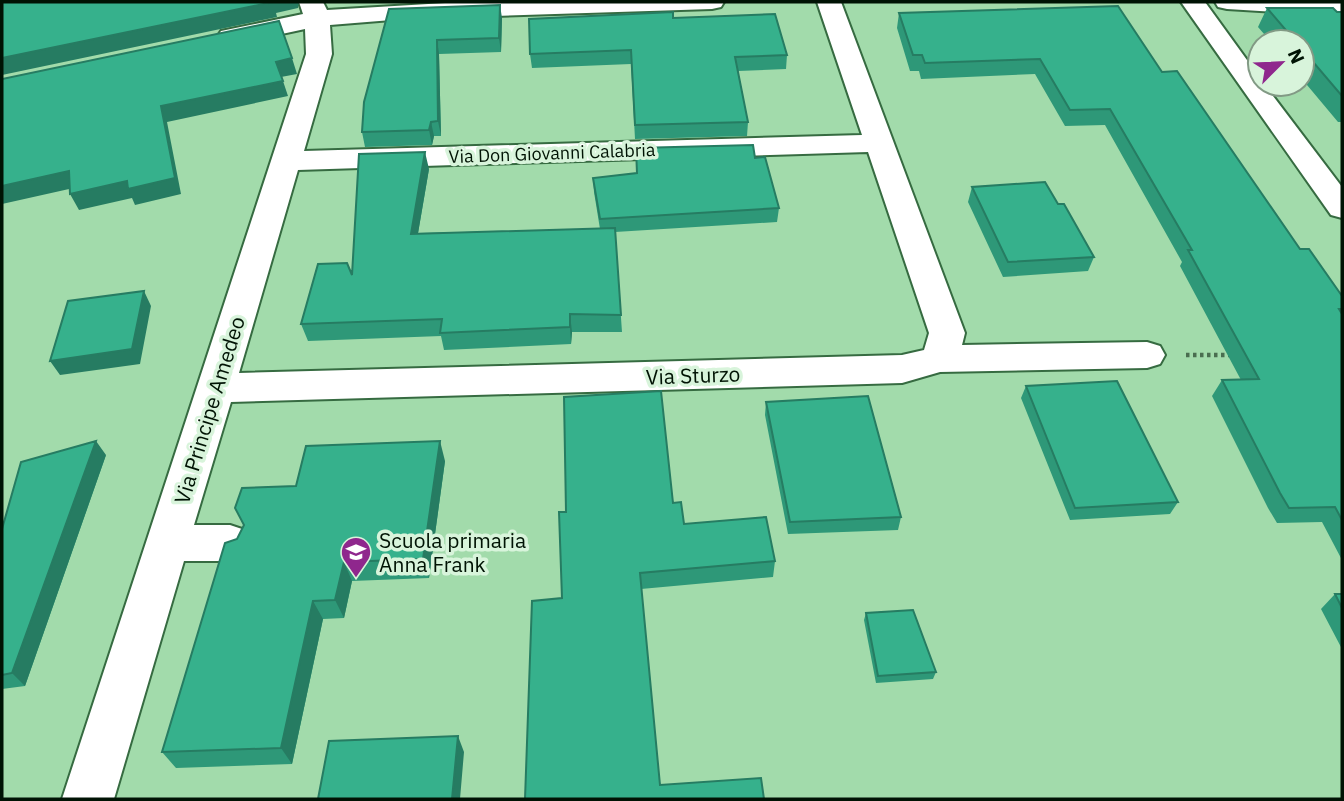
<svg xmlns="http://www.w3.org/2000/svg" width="1344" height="801" viewBox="0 0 1344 801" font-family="'IBM Plex Sans',sans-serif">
	<rect width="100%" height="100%" fill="#a2dbab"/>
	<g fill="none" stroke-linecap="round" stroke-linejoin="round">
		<g stroke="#366b41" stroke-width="4">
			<path id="minor" d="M 299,2 L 323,2 L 327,10 L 462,2 L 724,2 L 721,7 L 712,9 L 404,19 L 330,25 L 332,54 L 304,151 L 862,135 L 817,2 L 841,2 L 965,333 L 962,345 L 1147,342 L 1160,346 L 1165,355 L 1160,364 L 1147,368 L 940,372 L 902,383 L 231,402 L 194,525 L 230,525 L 245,530 L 252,543 L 245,556 L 230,561 L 184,561 L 114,799 L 62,799 L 306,54 L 305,29 L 230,45 L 221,43 L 217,37 L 221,31 L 303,14 ZM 868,152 L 929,333 L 924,350 L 902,355 L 239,373 L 298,170 Z
				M 1181,2 L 1205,2 L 1260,78 L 1260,84 L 1264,84 L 1342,187 L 1342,218 L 1331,215 Z
				M 1215,2 L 1342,2 L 1342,16 L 1227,9 L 1218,7 Z"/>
		</g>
		<path stroke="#4a6e50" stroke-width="4.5" stroke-dasharray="3.5 3.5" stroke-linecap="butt" d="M 1186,355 L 1233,355"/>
		<use href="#minor" fill="#fff" fill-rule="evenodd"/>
	</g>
	<path fill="#2e9878" d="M 396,2 L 437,2 L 397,3 Z
		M 1267,8 L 1342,12 L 1342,122 L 1338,122 L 1302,79 L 1302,42 L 1271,42 L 1258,27 Z
		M 389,9 L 502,18 L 501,52 L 439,54 L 441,136 L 434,136 L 432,145 L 365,147 L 362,132 Z
		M 899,13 L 1162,72 L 1300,249 L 1342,296 L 1342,560 L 1322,522 L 1277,523 L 1268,508 L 1212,396 L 1222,380 L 1241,380 L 1180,266 L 1182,262 L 1105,125 L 1065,126 L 1035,74 L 921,79 L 919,71 L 910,71 L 897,28 Z
		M 673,18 L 787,55 L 786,69 L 738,71 L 748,122 L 747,136 L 635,139 L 631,64 L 532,68 L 530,54 Z
		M 755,158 L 779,208 L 777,222 L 615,232 L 622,332 L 572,332 L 571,344 L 444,350 L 441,336 L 308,341 L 301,324 L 352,275 L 429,169 L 418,233 L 600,229 L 594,192 L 593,178 L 637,173 Z
		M 972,187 L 1058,204 L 1094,257 L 1088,271 L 1003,277 L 968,202 Z
		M 1026,386 L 1178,502 L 1170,514 L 1070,520 L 1021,398 Z
		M 766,402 L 901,517 L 898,530 L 788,534 L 765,415 Z
		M 106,455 L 25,686 L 2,689 L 2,529 Z
		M 445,461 L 429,578 L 352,581 L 344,618 L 323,619 L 292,764 L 176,768 L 162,752 L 237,539 L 296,486 Z
		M 673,503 L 684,524 L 775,561 L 773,577 L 641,589 L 525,799 L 562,598 Z
		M 1335,594 L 1342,594 L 1342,649 L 1321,609 Z
		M 866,613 L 936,672 L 933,679 L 876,683 L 864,620 Z"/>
	<path fill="#267c62" d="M 272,2 L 299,2 L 298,8 L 276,13 L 277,17 L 2,75 L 2,58 Z
		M 500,5 L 502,18 L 501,52 L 499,38 Z
		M 437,40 L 439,54 L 441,136 L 438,121 Z
		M 292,58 L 297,74 L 281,77 L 276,62 Z
		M 283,81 L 288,96 L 167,122 L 181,194 L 135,205 L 132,198 L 79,210 L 70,194 L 161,106 Z
		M 431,122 L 434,136 L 432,145 L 429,130 Z
		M 425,152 L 429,169 L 415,251 L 411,234 Z
		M 69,171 L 78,187 L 2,204 L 2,186 Z
		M 144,291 L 151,306 L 140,364 L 60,375 L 50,361 Z
		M 570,314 L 572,332 L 571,344 L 570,327 Z
		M 96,441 L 106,455 L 25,686 L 12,673 Z
		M 440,441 L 445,461 L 429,578 L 423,559 Z
		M 344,562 L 352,581 L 344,618 L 335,600 Z
		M 313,601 L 323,619 L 292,764 L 281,748 Z
		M 458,736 L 464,752 L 460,799 L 452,799 Z"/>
	<path fill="#36b18c" stroke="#267c62" stroke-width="2" d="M 2,2 L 273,2 L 2,58 Z
		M 500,5 L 499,38 L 437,40 L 438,121 L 431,122 L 429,130 L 362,132 L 364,102 L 389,9 Z
		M 1118,6 L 1162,72 L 1177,71 L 1300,249 L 1309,249 L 1342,296 L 1342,309 L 1339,309 L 1342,314 L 1342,520 L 1335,507 L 1289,508 L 1280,493 L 1222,380 L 1259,379 L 1188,250 L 1192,250 L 1110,109 L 1070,110 L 1040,59 L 925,63 L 922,55 L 913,55 L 899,13 Z
		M 1267,8 L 1333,8 L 1337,12 L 1342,12 L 1342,96 L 1302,49 L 1302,42 L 1296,42 Z
		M 673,12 L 673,18 L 775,14 L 787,55 L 735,57 L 748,122 L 635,125 L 631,50 L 530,54 L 529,19 Z
		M 279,21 L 292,58 L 276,62 L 283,81 L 161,106 L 175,178 L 128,189 L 127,181 L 70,194 L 69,171 L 2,186 L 2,79 Z
		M 753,145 L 755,158 L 765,157 L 779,208 L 600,219 L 593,178 L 637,173 L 636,148 Z
		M 425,152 L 411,234 L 615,228 L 621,315 L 570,314 L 570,327 L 440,333 L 442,319 L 301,324 L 318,264 L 347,263 L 352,275 L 359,154 Z
		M 1045,182 L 1058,204 L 1064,204 L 1094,257 L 1008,262 L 972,187 Z
		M 144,291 L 132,349 L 50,361 L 68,301 Z
		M 1117,381 L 1178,502 L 1075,508 L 1026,386 Z
		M 661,391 L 673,503 L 681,502 L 684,524 L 766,517 L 775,561 L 640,573 L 660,785 L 761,778 L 764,799 L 525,799 L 532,601 L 562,598 L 559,512 L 566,512 L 564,397 Z
		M 868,396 L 901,517 L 790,522 L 766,402 Z
		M 96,441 L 12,673 L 2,675 L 2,529 L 21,462 Z
		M 440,441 L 423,559 L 344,562 L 335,600 L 313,601 L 281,748 L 162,752 L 225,543 L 237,539 L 244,525 L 235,508 L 242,488 L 296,486 L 306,446 Z
		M 1335,594 L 1342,594 L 1342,608 Z
		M 913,610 L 936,672 L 878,676 L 866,613 Z
		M 458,736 L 452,799 L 318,799 L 329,741 Z"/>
	<defs>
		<g id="school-pin" transform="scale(1.575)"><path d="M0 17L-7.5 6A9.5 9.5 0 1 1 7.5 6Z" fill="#8f278d" stroke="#d8f4db"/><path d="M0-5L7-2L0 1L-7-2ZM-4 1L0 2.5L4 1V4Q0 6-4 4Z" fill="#fff"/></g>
	</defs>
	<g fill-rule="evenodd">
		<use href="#school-pin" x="356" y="552"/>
	</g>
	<g text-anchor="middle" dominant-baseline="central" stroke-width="7" stroke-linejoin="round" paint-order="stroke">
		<g font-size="18" fill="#001304" stroke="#d8f4db">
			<text transform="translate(552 153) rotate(-2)">Via Don Giovanni Calabria</text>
		</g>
		<g font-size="21" fill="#001304" stroke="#d8f4db">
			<text transform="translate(693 375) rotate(-2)">Via Sturzo</text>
			<text transform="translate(209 410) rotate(-73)">Via Principe Amedeo</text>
		</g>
		<g font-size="21" fill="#001304" stroke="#d8f4db" text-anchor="start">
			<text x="379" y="540">Scuola primaria<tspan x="379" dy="24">Anna Frank</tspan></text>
		</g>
	</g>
	<rect width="1344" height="801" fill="none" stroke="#001304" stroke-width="7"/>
	<g transform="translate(1281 63) rotate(66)"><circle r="33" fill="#d8f4db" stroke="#829a85" stroke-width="2"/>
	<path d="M0-5L12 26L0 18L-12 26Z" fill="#8f278d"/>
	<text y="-10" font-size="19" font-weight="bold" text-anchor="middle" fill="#001304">N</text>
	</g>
</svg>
